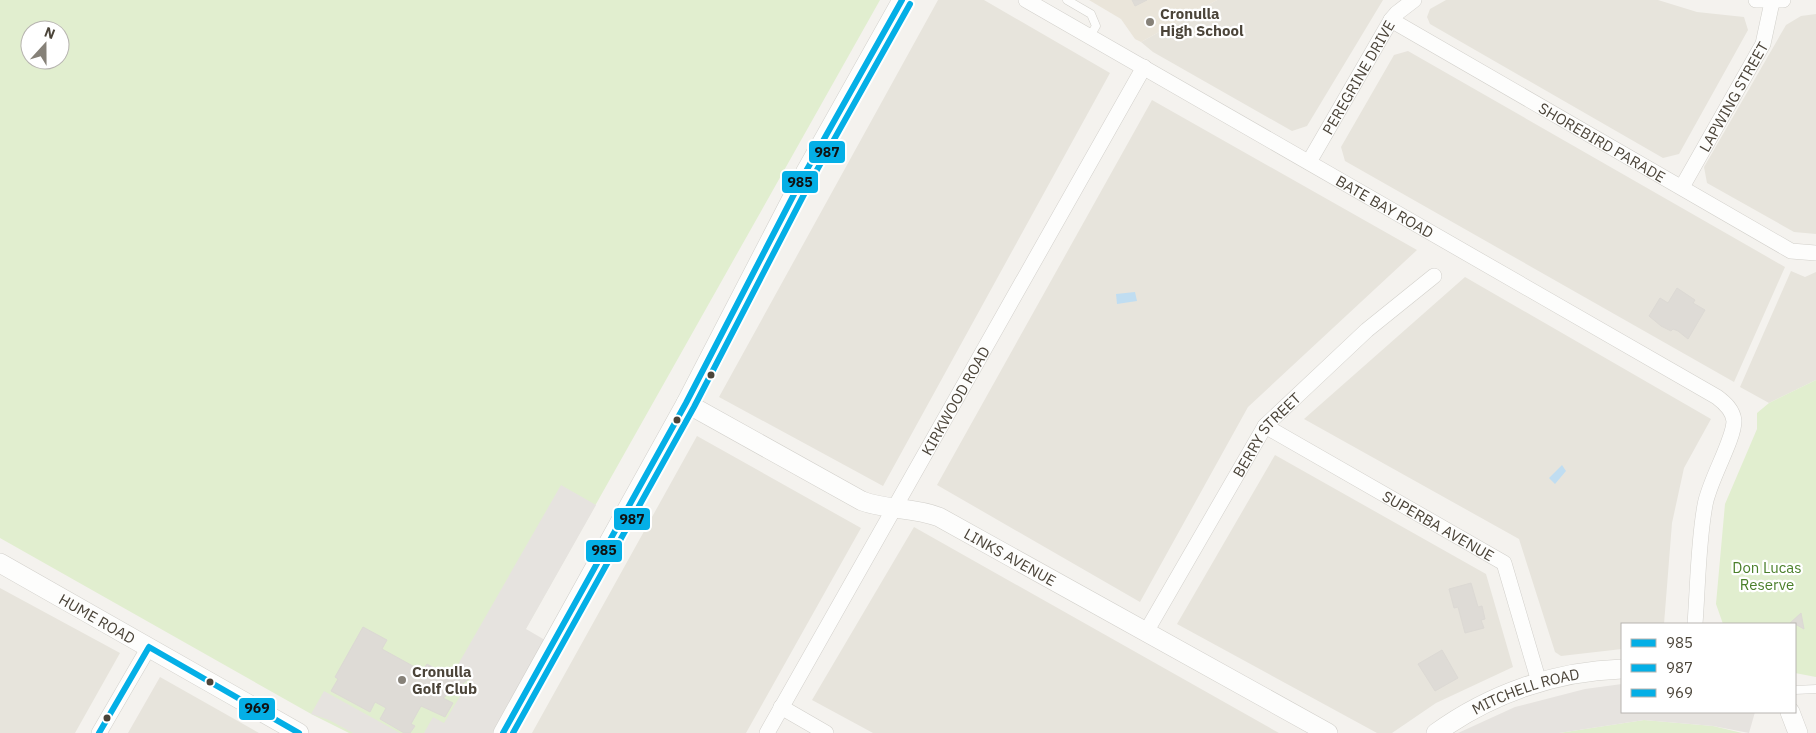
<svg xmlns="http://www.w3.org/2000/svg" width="1816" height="733" viewBox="0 0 1816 733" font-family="'IBM Plex Sans',sans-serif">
	<rect width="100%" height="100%" fill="#f4f2ee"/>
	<path fill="#e7e4dc" d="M 938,0 L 984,0 L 1110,73 L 883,486 L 719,397 Z
		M 1217,0 L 1383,0 L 1307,126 L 1292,131 L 1153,52 L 1141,42 Z
		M 1446,0 L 1658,0 L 1697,12 L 1744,17 L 1748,30 L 1679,154 L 1663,158 L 1430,24 L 1427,17 L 1430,9 Z
		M 1816,14 L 1816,234 L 1794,232 L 1707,183 L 1704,167 L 1786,25 L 1801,16 Z
		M 1408,51 L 1785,267 L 1734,382 L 1345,161 L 1341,147 L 1394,55 Z
		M 1152,100 L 1417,250 L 1248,407 L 1140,602 L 937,485 Z
		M 1791,271 L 1805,277 L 1816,272 L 1816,380 L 1769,403 L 1740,387 Z
		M 1465,277 L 1711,419 L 1684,468 L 1672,523 L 1664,624 L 1622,624 L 1622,649 L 1561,656 L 1555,652 L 1519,539 L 1304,419 Z
		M 697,436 L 861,528 L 746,733 L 532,733 Z
		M 1275,455 L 1486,574 L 1513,667 L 1436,703 L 1392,733 L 1377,733 L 1177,624 Z
		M 914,527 L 1279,733 L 873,733 L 812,700 Z
		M 0,588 L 120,653 L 75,733 L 0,733 Z
		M 160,677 L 259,733 L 128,733 Z"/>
	<path fill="#eae5da" d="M 1089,0 L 1217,0 L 1141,42 L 1135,39 L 1121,19 Z"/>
	<path fill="#e1eecf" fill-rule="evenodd" d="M 0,0 L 880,0 L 467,733 L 349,733 L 313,715 L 0,538 ZM 30,30 L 60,30 L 60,60 L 30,60 Z
		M 1816,380 L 1816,677 L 1795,673 L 1795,624 L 1723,624 L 1716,604 L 1725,504 L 1757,429 L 1757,413 L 1769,403 Z
		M 1644,720 L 1713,726 L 1742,733 L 1559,733 Z"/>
	<path fill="#e6e3df" d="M 561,485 L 596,505 L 526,629 L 557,647 L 509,733 L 424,733 L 433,717 L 444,723 L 471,678 L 456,668 Z
		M 1622,684 L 1622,712 L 1755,712 L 1749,733 L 1713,726 L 1644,720 L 1559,733 L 1458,733 L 1515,707 L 1585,689 Z
		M 324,691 L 400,733 L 353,733 L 329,720 L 311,714 Z"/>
	<path fill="#c0ddf1" d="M 1135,292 L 1137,301 L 1117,304 L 1116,294 Z
		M 1562,465 L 1566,471 L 1555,484 L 1549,478 Z"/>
	<path fill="#dedbd6" stroke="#dcd9d4" d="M 1132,0 L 1147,0 L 1135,6 Z
		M 1677,288 L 1695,300 L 1693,303 L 1705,310 L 1688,339 L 1678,331 L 1673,329 L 1671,331 L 1661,326 L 1649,316 L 1660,298 L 1668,303 Z
		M 1471,583 L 1478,607 L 1482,606 L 1485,619 L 1481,620 L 1484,628 L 1465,633 L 1458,607 L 1454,608 L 1449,589 Z
		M 1801,613 L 1804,629 L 1795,624 L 1789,624 Z
		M 363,627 L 387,640 L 382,649 L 422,671 L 427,664 L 440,671 L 470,678 L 443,698 L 453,703 L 445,717 L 421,706 L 411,724 L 415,726 L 410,733 L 404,733 L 380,719 L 386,708 L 375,702 L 370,712 L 331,691 L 338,679 L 335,677 Z
		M 1442,650 L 1458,678 L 1435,691 L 1418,664 Z"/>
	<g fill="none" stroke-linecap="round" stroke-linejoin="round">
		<g stroke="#d2d0cb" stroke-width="9">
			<path id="service" d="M 1067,0 L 1091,14 L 1096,26 L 1090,36
				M 1795,690 L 1816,689"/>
		</g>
		<g stroke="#d2d0cb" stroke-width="16">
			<g id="minor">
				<path id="s1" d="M 1026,0 L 1717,397 C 1725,403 1733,410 1734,421 C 1734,440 1709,481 1705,505 C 1698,543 1698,585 1695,624"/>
				<path d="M 1756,0 L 1783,0"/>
				<path id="s2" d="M 1391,20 L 1791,251 L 1816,253"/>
				<path id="s3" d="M 1309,162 L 1391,20 L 1397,13 L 1414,0"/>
				<path id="s4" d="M 1682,187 L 1763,44 L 1772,2"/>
				<path id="s5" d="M 1265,426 L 1504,563 L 1539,682"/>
				<path id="s6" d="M 1146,632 L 1265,426 L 1367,330 L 1434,276"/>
				<path d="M 781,707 L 826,733"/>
				<path d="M 99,733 L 149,647"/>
				<path id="s7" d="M 767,733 L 1144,67"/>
			</g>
		</g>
		<g stroke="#d2d0cb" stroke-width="20">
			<g id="tertiary">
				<path id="s8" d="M 686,403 L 862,501 C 886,510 913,507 939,517 L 1328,733"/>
				<path id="s9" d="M 0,563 L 299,733"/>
				<path d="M 1790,712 L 1798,733"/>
				<path d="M 503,733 L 686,403 L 805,173 L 902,0"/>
				<path id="s10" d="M 1436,733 C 1490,694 1555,671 1622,669"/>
			</g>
		</g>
		<use href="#service" stroke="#fdfdfc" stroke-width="8"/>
		<use href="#minor" stroke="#fdfdfc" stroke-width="15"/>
		<use href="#tertiary" stroke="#fdfdfc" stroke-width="19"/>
		<g stroke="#fff" stroke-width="10">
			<path id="bus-1" d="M 503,733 L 686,403 L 805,173 L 902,0"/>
		</g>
		<g stroke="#fff" stroke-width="10">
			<path id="bus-2" d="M 513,733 L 694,407 L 813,177 L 910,4"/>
		</g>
		<g stroke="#fff" stroke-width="10">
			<path id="bus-3" d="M 149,647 L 299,733
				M 99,733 L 149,647"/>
		</g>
		<use href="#bus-1" stroke="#04afe6" stroke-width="6"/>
		<use href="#bus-2" stroke="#04afe6" stroke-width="6"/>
		<use href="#bus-3" stroke="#04afe6" stroke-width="6"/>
	</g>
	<g fill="#868178" stroke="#fff" stroke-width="2">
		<circle cx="1150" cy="22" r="5"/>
		<circle cx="402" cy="680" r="5"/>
	</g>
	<g fill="#4b4439" stroke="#fff" stroke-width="2">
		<circle cx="711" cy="375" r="4.5"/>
		<circle cx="677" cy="420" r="4.5"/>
		<circle cx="210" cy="682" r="4.5"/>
		<circle cx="107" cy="718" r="4.5"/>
	</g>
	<g text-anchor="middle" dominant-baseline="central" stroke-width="4.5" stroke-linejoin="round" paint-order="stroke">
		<g font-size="15" font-weight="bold" fill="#4b4439" stroke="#fff" text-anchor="start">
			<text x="1160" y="13">Cronulla<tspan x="1160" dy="17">High School</tspan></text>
			<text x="412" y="671">Cronulla<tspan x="412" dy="17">Golf Club</tspan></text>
		</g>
		<g font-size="15" fill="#4b4439" stroke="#fff">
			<text stroke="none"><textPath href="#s3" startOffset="98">PEREGRINE DRIVE</textPath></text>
			<text stroke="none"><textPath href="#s4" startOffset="104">LAPWING STREET</textPath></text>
			<text stroke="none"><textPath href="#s2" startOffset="244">SHOREBIRD PARADE</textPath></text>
			<text stroke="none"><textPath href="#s1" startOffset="414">BATE BAY ROAD</textPath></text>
			<text stroke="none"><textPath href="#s7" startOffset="382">KIRKWOOD ROAD</textPath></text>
			<text stroke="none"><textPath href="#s6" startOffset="232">BERRY STREET</textPath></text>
			<text stroke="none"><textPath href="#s5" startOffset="200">SUPERBA AVENUE</textPath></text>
			<text stroke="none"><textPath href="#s8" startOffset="362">LINKS AVENUE</textPath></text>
			<text stroke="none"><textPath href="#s9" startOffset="112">HUME ROAD</textPath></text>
			<text stroke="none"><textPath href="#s10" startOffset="100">MITCHELL ROAD</textPath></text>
		</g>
		<g font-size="15" fill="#4a7f2a" stroke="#fff">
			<text x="1767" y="567">Don Lucas<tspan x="1767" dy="17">Reserve</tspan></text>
		</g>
	</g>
	<g stroke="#fff" stroke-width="2">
		<rect x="808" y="140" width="38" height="24" rx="5" fill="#04afe6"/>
		<rect x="781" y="170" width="38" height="24" rx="5" fill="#04afe6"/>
		<rect x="613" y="507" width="38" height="24" rx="5" fill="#04afe6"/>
		<rect x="585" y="539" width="38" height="24" rx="5" fill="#04afe6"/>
		<rect x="238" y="697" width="38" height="24" rx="5" fill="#04afe6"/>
	</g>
	<g font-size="14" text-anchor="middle" font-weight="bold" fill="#111">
		<text x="827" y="157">987</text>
		<text x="800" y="187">985</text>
		<text x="632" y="524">987</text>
		<text x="604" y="555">985</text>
		<text x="257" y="713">969</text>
	</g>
	<rect x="1621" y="623" width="175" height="90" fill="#ffffff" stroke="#b7b4b0"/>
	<rect x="1631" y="639" width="25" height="8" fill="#04afe6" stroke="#b7b4b0"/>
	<text x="1666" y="648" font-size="15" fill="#4b4439">985</text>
	<rect x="1631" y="664" width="25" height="8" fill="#04afe6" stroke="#b7b4b0"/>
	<text x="1666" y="673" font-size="15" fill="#4b4439">987</text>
	<rect x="1631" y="689" width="25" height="8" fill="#04afe6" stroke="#b7b4b0"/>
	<text x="1666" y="698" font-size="15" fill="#4b4439">969</text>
	<g transform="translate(45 45) rotate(21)"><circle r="24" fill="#ffffff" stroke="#b7b4b0"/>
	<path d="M0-4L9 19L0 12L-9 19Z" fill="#868178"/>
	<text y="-8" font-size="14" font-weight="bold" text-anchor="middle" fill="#4b4439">N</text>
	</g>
</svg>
